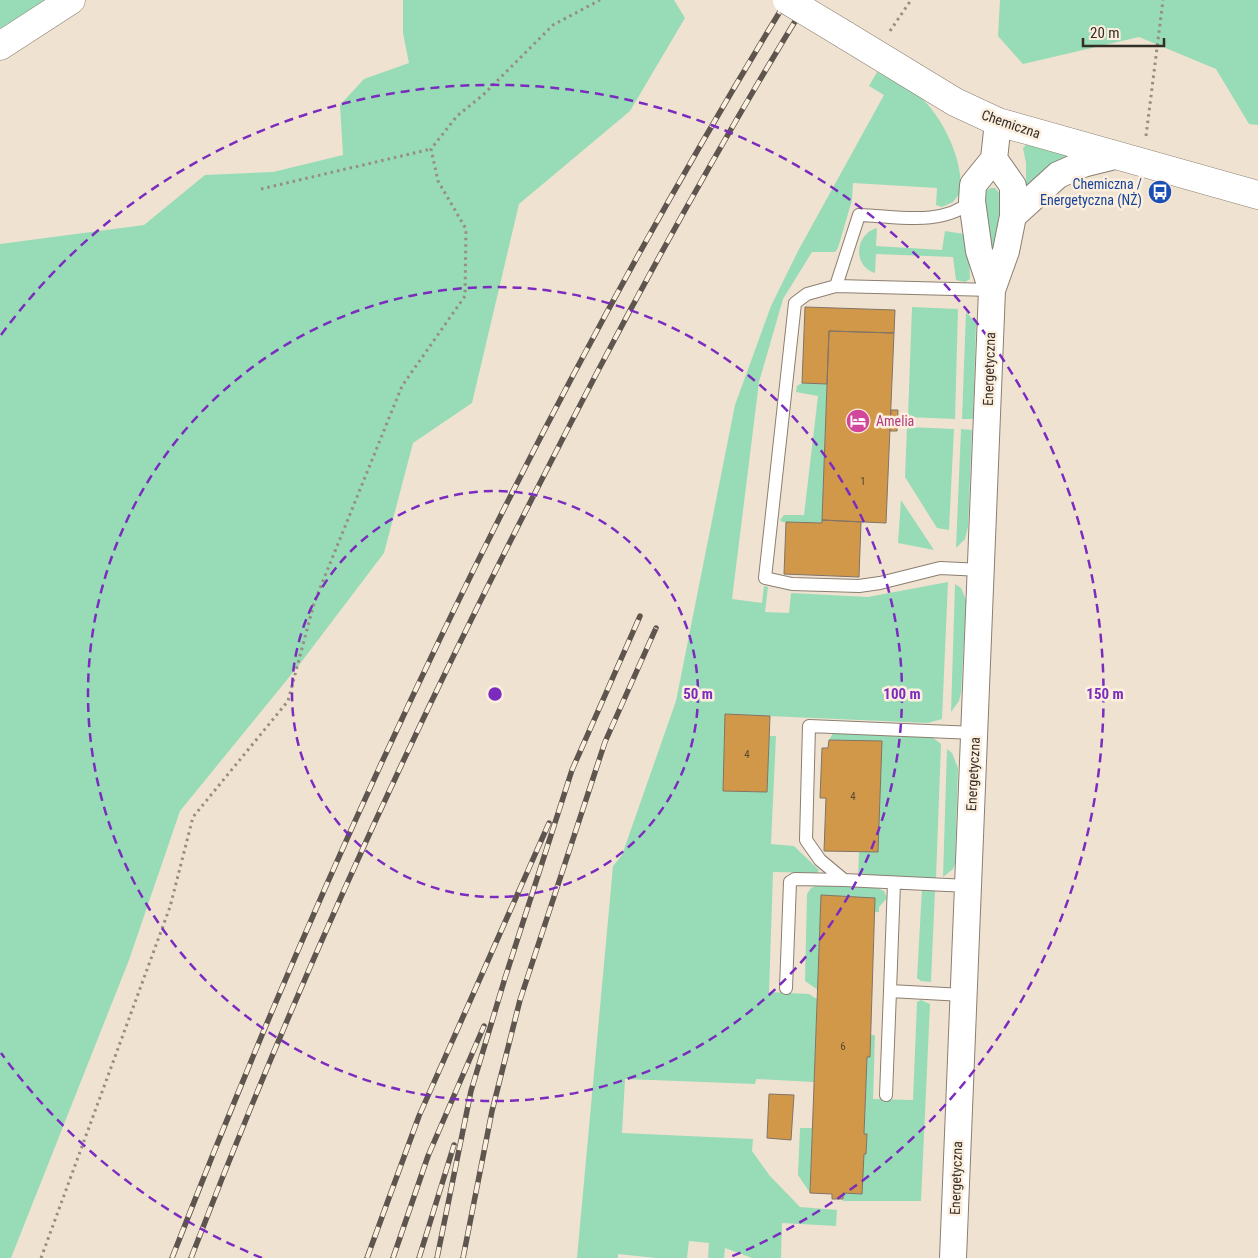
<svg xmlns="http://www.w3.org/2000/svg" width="1258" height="1258" viewBox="0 0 1258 1258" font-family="'Roboto Condensed',sans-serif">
	<rect width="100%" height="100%" fill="#f0e2d1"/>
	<path fill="#97dcb6" d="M 0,0 L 45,0 L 0,31 Z
		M 403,0 L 674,0 L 685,18 L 630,111 L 519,204 L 472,403 L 413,443 L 384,553 L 299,665 L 180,811 L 129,960 L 11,1258 L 0,1258 L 0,244 L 144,225 L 205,175 L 273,172 L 343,155 L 340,105 L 364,79 L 409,63 L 403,33 Z
		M 1000,0 L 1258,0 L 1258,125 L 1249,124 L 1216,69 L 1139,37 L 1023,64 L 998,36 Z
		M 877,72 C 891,79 906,86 918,95 C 942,115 965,162 960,193 L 953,202 L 942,207 L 936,205 L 937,188 L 853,183 L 852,200 L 838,248 L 835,252 L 812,252 L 783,299 L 759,382 L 732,599 L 762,603 L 764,586 L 768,587 L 765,612 L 789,613 L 791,593 L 868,597 L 948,582 L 942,719 L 928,723 L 725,714 L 723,791 L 767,792 L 769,736 L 776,736 L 771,844 L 794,846 L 819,870 L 817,873 L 773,872 L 769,992 L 809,994 L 817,999 L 814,1082 L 756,1079 L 755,1084 L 625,1079 L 622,1133 L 753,1139 L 752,1151 L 770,1176 L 800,1207 L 837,1210 L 836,1226 L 782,1223 L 781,1258 L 752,1258 L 725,1248 L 724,1258 L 708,1258 L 709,1243 L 689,1241 L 687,1258 L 656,1258 L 618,1254 L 618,1258 L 577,1258 L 613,866 L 622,855 L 676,701 L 735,405 L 771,306 L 798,251 L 884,95 L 869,86 Z
		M 1027,144 L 1069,156 L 1026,188 L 1026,163 L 1023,148 Z
		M 991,188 L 995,188 L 1001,195 L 996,251 L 991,252 L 985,198 L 987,190 Z
		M 877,228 L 876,246 L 942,250 L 945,231 L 964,234 L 968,238 L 970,279 L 965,282 L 956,280 L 953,257 L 876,254 L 875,273 C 852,266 855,234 877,228 Z
		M 912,307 L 958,309 L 955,419 L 908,417 Z
		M 966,312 L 976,323 L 973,419 L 962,419 Z
		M 802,383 L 827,384 L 822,523 L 782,522 L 780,520 L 784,515 L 804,515 L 818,396 L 796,392 L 797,386 Z
		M 907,427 L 954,429 L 949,530 L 937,528 L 905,477 Z
		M 961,429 L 972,430 L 968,527 L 965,539 L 956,548 Z
		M 901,500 L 934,550 L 898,543 Z
		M 955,584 L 961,588 L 966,600 L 961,693 L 959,701 L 951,712 Z
		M 833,733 L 931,736 L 941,744 L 936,878 L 858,875 L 859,852 L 878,852 L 881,742 L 829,740 Z
		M 947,749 L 952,753 L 958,768 L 955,864 L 953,869 L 943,877 Z
		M 818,885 L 877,888 L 884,891 L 887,898 L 879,907 L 879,912 L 874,912 L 874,898 L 821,895 L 818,990 L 805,981 L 807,894 L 811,888 Z
		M 922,889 L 935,890 L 931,982 L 921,981 L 917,978 Z
		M 921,1000 L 930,1004 L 921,1201 L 843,1201 L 843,1193 L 862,1194 L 867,1057 L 870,1057 L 871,1035 L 875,1035 L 873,1099 L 913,1100 L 917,1002 Z
		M 800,1128 L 812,1128 L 810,1193 L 798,1175 Z"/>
	<path fill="#d1984a" stroke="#817465" d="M 805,307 L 895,310 L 894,333 L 829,331 L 827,384 L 802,383 Z
		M 829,331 L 894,333 L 886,523 L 822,520 Z
		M 891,410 L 898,410 L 897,431 L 890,431 Z
		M 822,520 L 861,522 L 859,577 L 784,574 L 786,522 L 822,523 Z
		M 725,714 L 770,716 L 767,792 L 723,791 Z
		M 829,740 L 882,741 L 878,852 L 824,851 L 826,798 L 820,798 L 822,748 L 828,748 Z
		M 821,895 L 875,898 L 870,1057 L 867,1057 L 864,1134 L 867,1134 L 866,1154 L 864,1154 L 862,1194 L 843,1193 L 843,1199 L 832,1199 L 832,1194 L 810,1193 Z
		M 769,1094 L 794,1095 L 791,1140 L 767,1138 Z"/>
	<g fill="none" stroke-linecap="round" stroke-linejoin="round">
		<g stroke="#8b7f70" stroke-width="14">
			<path id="lane" d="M 972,201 C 941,227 897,216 859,215 L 836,286 L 992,290
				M 836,286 L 807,294 L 795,303 L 765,578 L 792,584 L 859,586 L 880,583 L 940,568 L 982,570
				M 894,883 L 890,991 L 963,995
				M 968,886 L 844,880 L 820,860 L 806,840 L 809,726 L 975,733
				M 786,988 L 790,882 L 795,879 L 844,880
				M 886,1095 L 890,991"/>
		</g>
		<g stroke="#8b7f70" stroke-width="28">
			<path id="street" d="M 994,159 L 1013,186 L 1013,216
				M 992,290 L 979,251 L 972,201 L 973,185 L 994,159 L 998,122
				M 953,1258 L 992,290 L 1006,251 L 1013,216 L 1058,175 L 1083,164 L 1115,156"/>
		</g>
		<g stroke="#8b7f70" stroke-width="29">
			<path id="secondary" d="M 845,35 L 955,102 L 998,122 L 1258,195
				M 0,46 L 71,0"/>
		</g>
		<path stroke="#978d81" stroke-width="3" stroke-dasharray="2.5 4" stroke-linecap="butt" d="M 890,31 L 911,0
			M 1146,136 L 1163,0
			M 261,189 L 431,149
			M 41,1258 L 170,907 L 193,817 L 288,701 L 314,603 L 402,386 L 465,296 L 466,229 L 438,181 L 431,149 L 457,116 L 483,95 L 553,25 L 600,0"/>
		<use href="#lane" stroke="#fff" stroke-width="12"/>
		<use href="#street" stroke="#fff" stroke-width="26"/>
		<use href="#secondary" stroke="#fff" stroke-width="28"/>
		<g stroke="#5e564e" stroke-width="5.5">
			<path id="rail" d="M 172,1258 C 341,823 543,398 787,0
				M 191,1258 C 292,995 409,738 538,487 C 622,321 711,158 808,0
				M 367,1258 L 419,1116 L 549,823
				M 393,1258 L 428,1156 L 484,1026
				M 419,1258 L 454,1145
				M 437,1258 L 471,1091 L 505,978 L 572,770 L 640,616
				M 463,1258 L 492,1111 L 520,1000 L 605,742 L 656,628"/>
		</g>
		<use href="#rail" stroke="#fdefde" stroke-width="4" stroke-dasharray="11" stroke-linecap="butt"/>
		<g stroke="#8b7f70" stroke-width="29" stroke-linecap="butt">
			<path id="secondary-bridge" d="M 787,0 L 845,35"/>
		</g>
		<use href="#secondary-bridge" stroke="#fff" stroke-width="28"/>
	</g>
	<g fill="none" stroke="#7b2cbf" stroke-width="2.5" stroke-dasharray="9 6">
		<circle cx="495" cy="694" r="203"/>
		<circle cx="495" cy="694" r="407"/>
		<path d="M262 1258A610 610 0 0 1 1 1053M1 335A610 610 0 1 1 728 1258"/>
	</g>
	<defs>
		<g id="bus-disc" transform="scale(1.25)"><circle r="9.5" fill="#1a4fb4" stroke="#fdefde"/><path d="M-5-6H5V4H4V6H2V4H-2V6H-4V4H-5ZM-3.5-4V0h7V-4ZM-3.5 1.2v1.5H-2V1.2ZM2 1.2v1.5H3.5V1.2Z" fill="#fff"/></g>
		<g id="hotel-disc" transform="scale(1.25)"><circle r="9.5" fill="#d1479c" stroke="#fdefde"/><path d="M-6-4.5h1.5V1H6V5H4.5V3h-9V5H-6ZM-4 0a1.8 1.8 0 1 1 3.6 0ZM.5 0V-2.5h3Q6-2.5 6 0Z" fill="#fff"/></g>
	</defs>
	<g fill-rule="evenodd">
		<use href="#bus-disc" x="1160" y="192"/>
		<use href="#hotel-disc" x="858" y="421"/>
	</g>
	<g text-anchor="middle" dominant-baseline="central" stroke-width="5" stroke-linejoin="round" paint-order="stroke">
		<g font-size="11" fill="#5a4830">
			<text x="863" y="481">1</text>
			<text x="747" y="754">4</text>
			<text x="853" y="796">4</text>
			<text x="843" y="1046">6</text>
		</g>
		<g font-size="14" fill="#332d27" stroke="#fdefde">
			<text transform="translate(1011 124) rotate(19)">Chemiczna</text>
			<text transform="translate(989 369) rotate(-88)">Energetyczna</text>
			<text transform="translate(973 774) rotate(-87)">Energetyczna</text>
			<text transform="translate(956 1178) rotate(-88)">Energetyczna</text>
		</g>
		<g font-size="14" fill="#164399" stroke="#fdefde" text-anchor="end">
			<text x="1142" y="184">Chemiczna /<tspan x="1142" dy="16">Energetyczna (NŻ)</tspan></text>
		</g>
		<g font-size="14" fill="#b23c85" stroke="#fdefde" text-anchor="start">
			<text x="876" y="421">Amelia</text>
		</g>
	</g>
	<circle cx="495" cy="694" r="8" fill="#7b2cbf" stroke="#fdefde" stroke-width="2.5"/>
	<g font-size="15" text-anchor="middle" font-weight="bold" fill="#7b2cbf" stroke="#fdefde" stroke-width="5" stroke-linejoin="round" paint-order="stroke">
		<text x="698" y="699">50 m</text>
		<text x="902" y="699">100 m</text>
		<text x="1105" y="699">150 m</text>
	</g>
	<path d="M1083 38v8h81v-8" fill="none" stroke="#332d27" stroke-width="2.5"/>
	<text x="1090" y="38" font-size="15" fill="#332d27" stroke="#fdefde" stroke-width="4" paint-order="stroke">20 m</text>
</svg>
